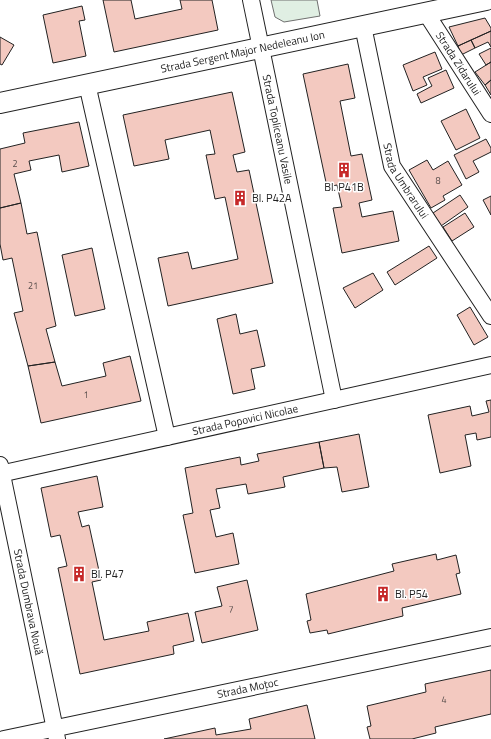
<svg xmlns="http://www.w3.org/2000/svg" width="491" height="739" viewBox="0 0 491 739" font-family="'Titillium Web',sans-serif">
	<rect width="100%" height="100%" fill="#fff"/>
	<path fill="#e0efe3" stroke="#6f6f6f" d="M 271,0 L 317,0 L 320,16 L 284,22 L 275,17 Z"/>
	<path fill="#f3c9c0" stroke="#222" d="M 103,0 L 131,0 L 135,19 L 182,9 L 180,0 L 212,0 L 218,30 L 114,52 Z
		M 82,6 L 85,20 L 79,21 L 86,56 L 53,63 L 43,15 Z
		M 485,18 L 491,28 L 491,31 L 458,46 L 449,27 Z
		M 491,31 L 491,47 L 488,42 L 475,48 L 471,40 Z
		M 0,37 L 14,45 L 2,65 L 0,64 Z
		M 471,40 L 475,48 L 461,55 L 458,46 Z
		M 491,48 L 491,62 L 486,65 L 479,54 Z
		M 435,52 L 442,69 L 423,77 L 427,85 L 413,91 L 403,65 Z
		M 491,62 L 491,80 L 485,85 L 475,72 Z
		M 348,64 L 355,98 L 340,101 L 351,156 L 362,154 L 372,200 L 359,203 L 362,217 L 393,211 L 399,241 L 342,253 L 333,208 L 342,207 L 337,185 L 327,187 L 303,74 Z
		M 446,70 L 454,88 L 421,103 L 417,94 L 432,86 L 428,78 Z
		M 491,80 L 491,95 L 485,85 Z
		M 232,92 L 245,152 L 233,155 L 237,172 L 249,170 L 273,283 L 168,306 L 158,258 L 188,252 L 192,269 L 238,259 L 225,197 L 215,199 L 206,155 L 215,154 L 210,130 L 165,140 L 169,159 L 134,166 L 123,115 Z
		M 466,109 L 480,138 L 456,150 L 441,121 Z
		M 79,122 L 89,166 L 62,172 L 59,155 L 29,161 L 31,170 L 14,174 L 21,203 L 0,208 L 0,149 L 25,143 L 23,133 Z
		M 486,139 L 491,148 L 491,152 L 473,161 L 479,172 L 466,179 L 454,155 Z
		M 427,160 L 433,170 L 448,161 L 462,185 L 443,196 L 445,200 L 431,208 L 409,170 Z
		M 460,195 L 468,207 L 441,226 L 433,213 Z
		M 491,196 L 491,215 L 483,200 Z
		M 21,203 L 27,234 L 37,232 L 56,326 L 46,329 L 55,362 L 28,366 L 14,313 L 23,311 L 12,258 L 3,260 L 0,244 L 0,208 Z
		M 465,213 L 474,227 L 452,241 L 443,227 Z
		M 429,246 L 437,258 L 395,285 L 387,272 Z
		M 92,248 L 105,309 L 75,316 L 62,255 Z
		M 373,273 L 383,290 L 355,308 L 343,288 Z
		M 470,307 L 488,337 L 474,345 L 457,315 Z
		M 236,314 L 240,334 L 257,330 L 265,366 L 251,369 L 255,389 L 233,394 L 217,319 Z
		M 130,356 L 141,401 L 41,423 L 28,366 L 55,362 L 62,386 L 106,376 L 103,363 Z
		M 491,400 L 491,437 L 477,440 L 476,433 L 465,435 L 471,466 L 440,473 L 428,415 L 470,406 L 472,416 L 489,412 L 486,401 Z
		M 359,434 L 369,487 L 342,492 L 337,467 L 324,468 L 319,442 Z
		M 319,442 L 324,468 L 283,477 L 285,487 L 248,494 L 246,484 L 216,489 L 220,508 L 210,510 L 216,537 L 233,533 L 239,564 L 195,573 L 183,515 L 193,513 L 185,468 L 240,457 L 241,465 L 259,461 L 257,454 Z
		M 97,476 L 103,507 L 78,512 L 82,527 L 89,525 L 101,580 L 92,582 L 104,640 L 149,631 L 147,622 L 188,613 L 194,641 L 173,646 L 174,654 L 80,674 L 58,568 L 67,566 L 60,535 L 51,537 L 41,488 Z
		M 436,554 L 437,560 L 456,555 L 460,573 L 456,574 L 461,594 L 402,608 L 403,616 L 328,634 L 327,630 L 310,633 L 307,621 L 311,620 L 306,594 L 394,571 L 392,564 Z
		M 247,580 L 258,630 L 202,643 L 195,612 L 222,606 L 217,587 Z
		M 491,670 L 491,714 L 435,727 L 436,733 L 412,739 L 370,739 L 367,727 L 371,726 L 367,706 L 426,692 L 425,684 Z
		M 307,705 L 315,739 L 164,739 L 215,728 L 216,735 L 251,729 L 249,719 Z"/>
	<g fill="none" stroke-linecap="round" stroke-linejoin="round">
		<g stroke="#222" stroke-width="18">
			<g id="minor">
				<path id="s1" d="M 251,0 L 334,400"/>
				<path id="s2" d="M 426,13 L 491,114"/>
				<path id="s3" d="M 363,26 L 392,166 L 491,316"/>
				<path d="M 87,84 L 167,437"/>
				<path id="s4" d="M 0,465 L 57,739"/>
				<path id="s5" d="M 0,474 L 491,365"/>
				<path id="s6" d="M 4,739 L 491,637"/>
			</g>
		</g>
		<g stroke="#222" stroke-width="22">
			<g id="tertiary">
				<path id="s7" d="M 0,103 L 486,0"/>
			</g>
		</g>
		<use href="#minor" stroke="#fff" stroke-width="16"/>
		<use href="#tertiary" stroke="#fff" stroke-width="20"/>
	</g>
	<defs>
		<g id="building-bare" transform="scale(1.2)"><path d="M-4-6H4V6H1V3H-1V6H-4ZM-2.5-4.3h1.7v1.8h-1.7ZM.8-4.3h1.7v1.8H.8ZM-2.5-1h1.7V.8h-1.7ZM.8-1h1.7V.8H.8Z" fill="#c62828" stroke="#fff" stroke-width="2.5" paint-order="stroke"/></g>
	</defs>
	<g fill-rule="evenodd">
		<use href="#building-bare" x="344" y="170"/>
		<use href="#building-bare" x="240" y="198"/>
		<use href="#building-bare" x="79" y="574"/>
		<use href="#building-bare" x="383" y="594"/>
	</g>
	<g text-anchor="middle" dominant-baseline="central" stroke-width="3" stroke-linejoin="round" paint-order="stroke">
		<g font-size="9" fill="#564c4a">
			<text x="15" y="163">2</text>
			<text x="438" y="180">8</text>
			<text x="33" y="285">21</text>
			<text x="86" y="394">1</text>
			<text x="231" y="609">7</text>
			<text x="444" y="699">4</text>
		</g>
		<g font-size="11" fill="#222" stroke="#fff">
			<text stroke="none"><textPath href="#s7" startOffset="248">Strada Sergent Major Nedeleanu Ion</textPath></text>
			<text stroke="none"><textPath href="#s2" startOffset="60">Strada Zidarului</textPath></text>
			<text stroke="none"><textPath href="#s1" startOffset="132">Strada Topliceanu Vasile</textPath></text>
			<text stroke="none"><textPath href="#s3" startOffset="162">Strada Umbrarului</textPath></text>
			<text stroke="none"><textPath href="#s5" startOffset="251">Strada Popovici Nicolae</textPath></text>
			<text stroke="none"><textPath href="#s4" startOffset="140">Strada Dumbrava Nouă</textPath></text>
			<text stroke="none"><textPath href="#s6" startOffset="249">Strada Moțoc</textPath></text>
		</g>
		<g font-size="11" fill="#222" stroke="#fff" text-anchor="start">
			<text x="344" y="187" text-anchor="middle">Bl. P41B</text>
			<text x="252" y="198">Bl. P42A</text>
			<text x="91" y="574">Bl. P47</text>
			<text x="395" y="594">Bl. P54</text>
		</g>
	</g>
</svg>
